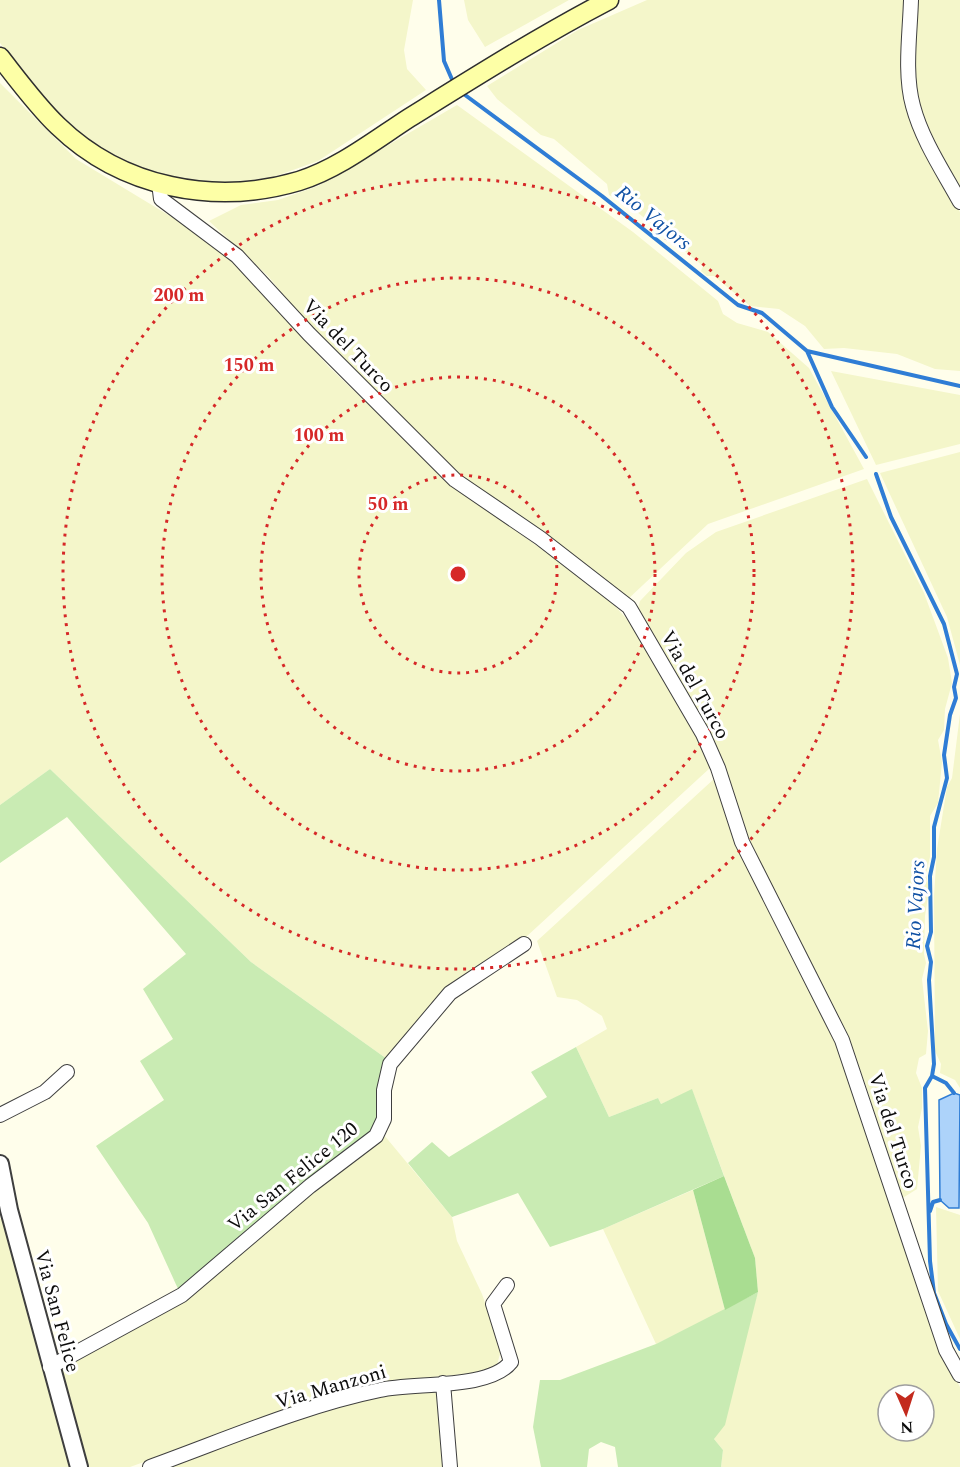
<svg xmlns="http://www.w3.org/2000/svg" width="960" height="1467" viewBox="0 0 960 1467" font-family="Spectral,serif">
	<rect width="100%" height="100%" fill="#fffeeb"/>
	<path fill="#f4f6ca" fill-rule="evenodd" d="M 0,0 L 413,0 L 404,50 L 407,69 L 426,90 L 318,161 L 265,180 L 225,185 L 190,183 L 138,168 L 95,145 L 53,108 L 0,43 Z
		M 464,0 L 569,0 L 485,47 L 468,20 Z
		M 647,0 L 905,0 L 922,143 L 960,212 L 960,371 L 935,369 L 897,354 L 844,348 L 824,349 L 805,326 L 779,309 L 750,306 L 714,276 L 707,276 L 701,271 L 703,266 L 626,203 L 609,195 L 607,184 L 554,139 L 541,135 L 497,99 L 487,86 L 578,30 Z
		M 917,0 L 960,0 L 960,189 L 920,112 L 914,66 Z
		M 0,83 L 76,159 L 198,233 L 249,274 L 328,366 L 454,486 L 598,590 L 616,607 L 630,623 L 705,749 L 710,768 L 526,937 L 445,990 L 387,1059 L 251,962 L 50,769 L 0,805 Z
		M 457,105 L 633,232 L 718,301 L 723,314 L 737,323 L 768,332 L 809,368 L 864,469 L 708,524 L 627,600 L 536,526 L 467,481 L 310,327 L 268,276 L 209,221 L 241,205 L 278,200 L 318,186 Z
		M 831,371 L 960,395 L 960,444 L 876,465 Z
		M 960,452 L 960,665 L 947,617 L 880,473 Z
		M 867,479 L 924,593 L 948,658 L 952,683 L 945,709 L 944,730 L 938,740 L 942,762 L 938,803 L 930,816 L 930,857 L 926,874 L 929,890 L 925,916 L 924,954 L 926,963 L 922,979 L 928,1031 L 926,1054 L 919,1058 L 916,1073 L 922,1088 L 922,1108 L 918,1127 L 921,1146 L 917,1189 L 901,1199 L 866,1086 L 847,1035 L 748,840 L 721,757 L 697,712 L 637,612 L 640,601 L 686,553 L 716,532 Z
		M 960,714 L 960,1088 L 955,1080 L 940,1073 L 941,1064 L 935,1051 L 934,896 L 937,849 L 947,787 L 952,778 Z
		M 715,778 L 733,839 L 841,1052 L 940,1351 L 960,1387 L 960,1467 L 721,1467 L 723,1450 L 714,1439 L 758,1292 L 755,1258 L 692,1090 L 661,1104 L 658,1098 L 609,1117 L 576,1047 L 607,1029 L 602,1016 L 577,1000 L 557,997 L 537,941 ZM 888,1395 L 924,1395 L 924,1431 L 888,1431 Z
		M 384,1135 L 452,1217 L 457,1241 L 482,1294 L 501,1350 L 497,1365 L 483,1372 L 382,1382 L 291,1409 L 130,1467 L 86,1467 L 58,1367 L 183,1296 Z
		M 693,1190 L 725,1310 L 656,1344 L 603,1229 Z
		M 936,1207 L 960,1215 L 960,1339 L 938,1291 Z
		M 3,1218 L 45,1368 L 72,1467 L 0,1467 L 0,1219 Z
		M 431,1388 L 440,1398 L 445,1467 L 164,1467 L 302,1416 L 382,1394 Z"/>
	<path fill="#c9ebb3" d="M 50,769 L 251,962 L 387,1059 L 379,1120 L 368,1134 L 233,1242 L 179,1291 L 148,1223 L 96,1146 L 164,1100 L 140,1061 L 173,1039 L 143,989 L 186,954 L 67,817 L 0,863 L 0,805 Z
		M 576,1047 L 609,1117 L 658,1098 L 661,1104 L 692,1089 L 724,1176 L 603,1229 L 550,1247 L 518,1193 L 452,1217 L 408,1163 L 432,1142 L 449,1157 L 547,1097 L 531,1072 Z
		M 758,1292 L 725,1425 L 714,1439 L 723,1450 L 721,1467 L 618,1467 L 615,1447 L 601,1442 L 589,1449 L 587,1467 L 541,1467 L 533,1427 L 540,1380 L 560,1380 L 656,1344 Z"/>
	<path fill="#a9dd91" d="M 724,1176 L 755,1258 L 758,1292 L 725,1310 L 693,1190 Z"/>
	<path fill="#add3fa" stroke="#2f7dd5" stroke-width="1.5" d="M 954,1093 L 960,1095 L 959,1208 L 949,1208 L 940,1200 L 939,1100 Z"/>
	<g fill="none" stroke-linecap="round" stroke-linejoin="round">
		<path stroke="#2f7dd5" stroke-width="4" d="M 439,0 L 444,61 L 454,84
			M 461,92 L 602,196 L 738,305 L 762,313 L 807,351 L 832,407 L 866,457
			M 807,351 L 960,386
			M 876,474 L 891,517 L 944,624 L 957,674 L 954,687 L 956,698 L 950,715 L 944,755 L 947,778 L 934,827 L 934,857 L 930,876 L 931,932 L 927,946 L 931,962 L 929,980 L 934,1064 L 932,1076 L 925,1088 L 930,1261 L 934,1293 L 946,1324 L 960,1349
			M 932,1076 L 946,1083 L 954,1093
			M 930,1211 L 933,1202 L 940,1200"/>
		<g stroke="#3f3f3f" stroke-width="16">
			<path id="minor" d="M 911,0 C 910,34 904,73 913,106 C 922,140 943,171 960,202
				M 159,183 L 161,199 L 237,256 L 309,334 L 455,480 L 540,538 L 629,607 L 703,734 L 718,768 L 742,842 L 842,1040 L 946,1350 L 960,1375
				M 0,1115 L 45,1092 L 67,1072
				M 50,1367 L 182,1295 L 310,1186 L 376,1136 L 384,1119 L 384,1090 L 390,1064 L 450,993 L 524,944
				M 443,1383 L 450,1467
				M 150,1467 C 225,1440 302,1406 380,1390 C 414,1382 489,1390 511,1362 L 493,1304 L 507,1285"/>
		</g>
		<g stroke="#3f3f3f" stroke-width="20">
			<path id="tertiary" d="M 0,1164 L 9,1210 L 79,1467"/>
		</g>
		<g stroke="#2e2e2e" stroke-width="21">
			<path id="secondary" d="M 0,57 C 18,80 37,106 58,126 C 122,188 215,206 299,181 C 338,169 375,140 409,118 C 475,77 540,36 609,0"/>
		</g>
		<use href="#minor" stroke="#fff" stroke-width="14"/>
		<use href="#tertiary" stroke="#fff" stroke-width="16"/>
		<use href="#secondary" stroke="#fdffa6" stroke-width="18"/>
	</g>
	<g fill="none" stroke="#d62828" stroke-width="3" stroke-dasharray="3 6">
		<circle cx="458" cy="574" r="99"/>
		<circle cx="458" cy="574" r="197"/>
		<circle cx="458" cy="574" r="296"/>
		<circle cx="458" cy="574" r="395"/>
	</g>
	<g text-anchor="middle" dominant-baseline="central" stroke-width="6" stroke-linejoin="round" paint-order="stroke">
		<g font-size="20" fill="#0c0c0c" stroke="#fff">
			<text transform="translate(348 346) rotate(46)">Via del Turco</text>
			<text transform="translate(695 685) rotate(61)">Via del Turco</text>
			<text transform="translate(893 1131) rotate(72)">Via del Turco</text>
			<text transform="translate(293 1177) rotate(-39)">Via San Felice 120</text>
			<text transform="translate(57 1311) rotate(75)">Via San Felice</text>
			<text transform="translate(331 1387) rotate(-16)">Via Manzoni</text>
		</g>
		<g font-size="21" font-style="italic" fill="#0f50a4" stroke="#fff">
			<text transform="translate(653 218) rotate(39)">Rio Vajors</text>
			<text transform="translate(916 905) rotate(-87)">Rio Vajors</text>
		</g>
	</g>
	<circle cx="458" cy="574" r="9" fill="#d62828" stroke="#fff" stroke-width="3"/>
	<g font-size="18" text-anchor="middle" font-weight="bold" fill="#d62828" stroke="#fff" stroke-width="6" stroke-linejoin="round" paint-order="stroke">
		<text x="179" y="301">200 m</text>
		<text x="249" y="371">150 m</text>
		<text x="319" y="441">100 m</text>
		<text x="388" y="510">50 m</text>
	</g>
	<g transform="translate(906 1413) rotate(177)"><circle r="28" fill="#ffffff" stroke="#9e9e9e" stroke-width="1.5"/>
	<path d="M0-4.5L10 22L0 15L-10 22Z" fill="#c32a1d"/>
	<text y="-9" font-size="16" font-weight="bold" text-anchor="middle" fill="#0c0c0c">N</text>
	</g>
</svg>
